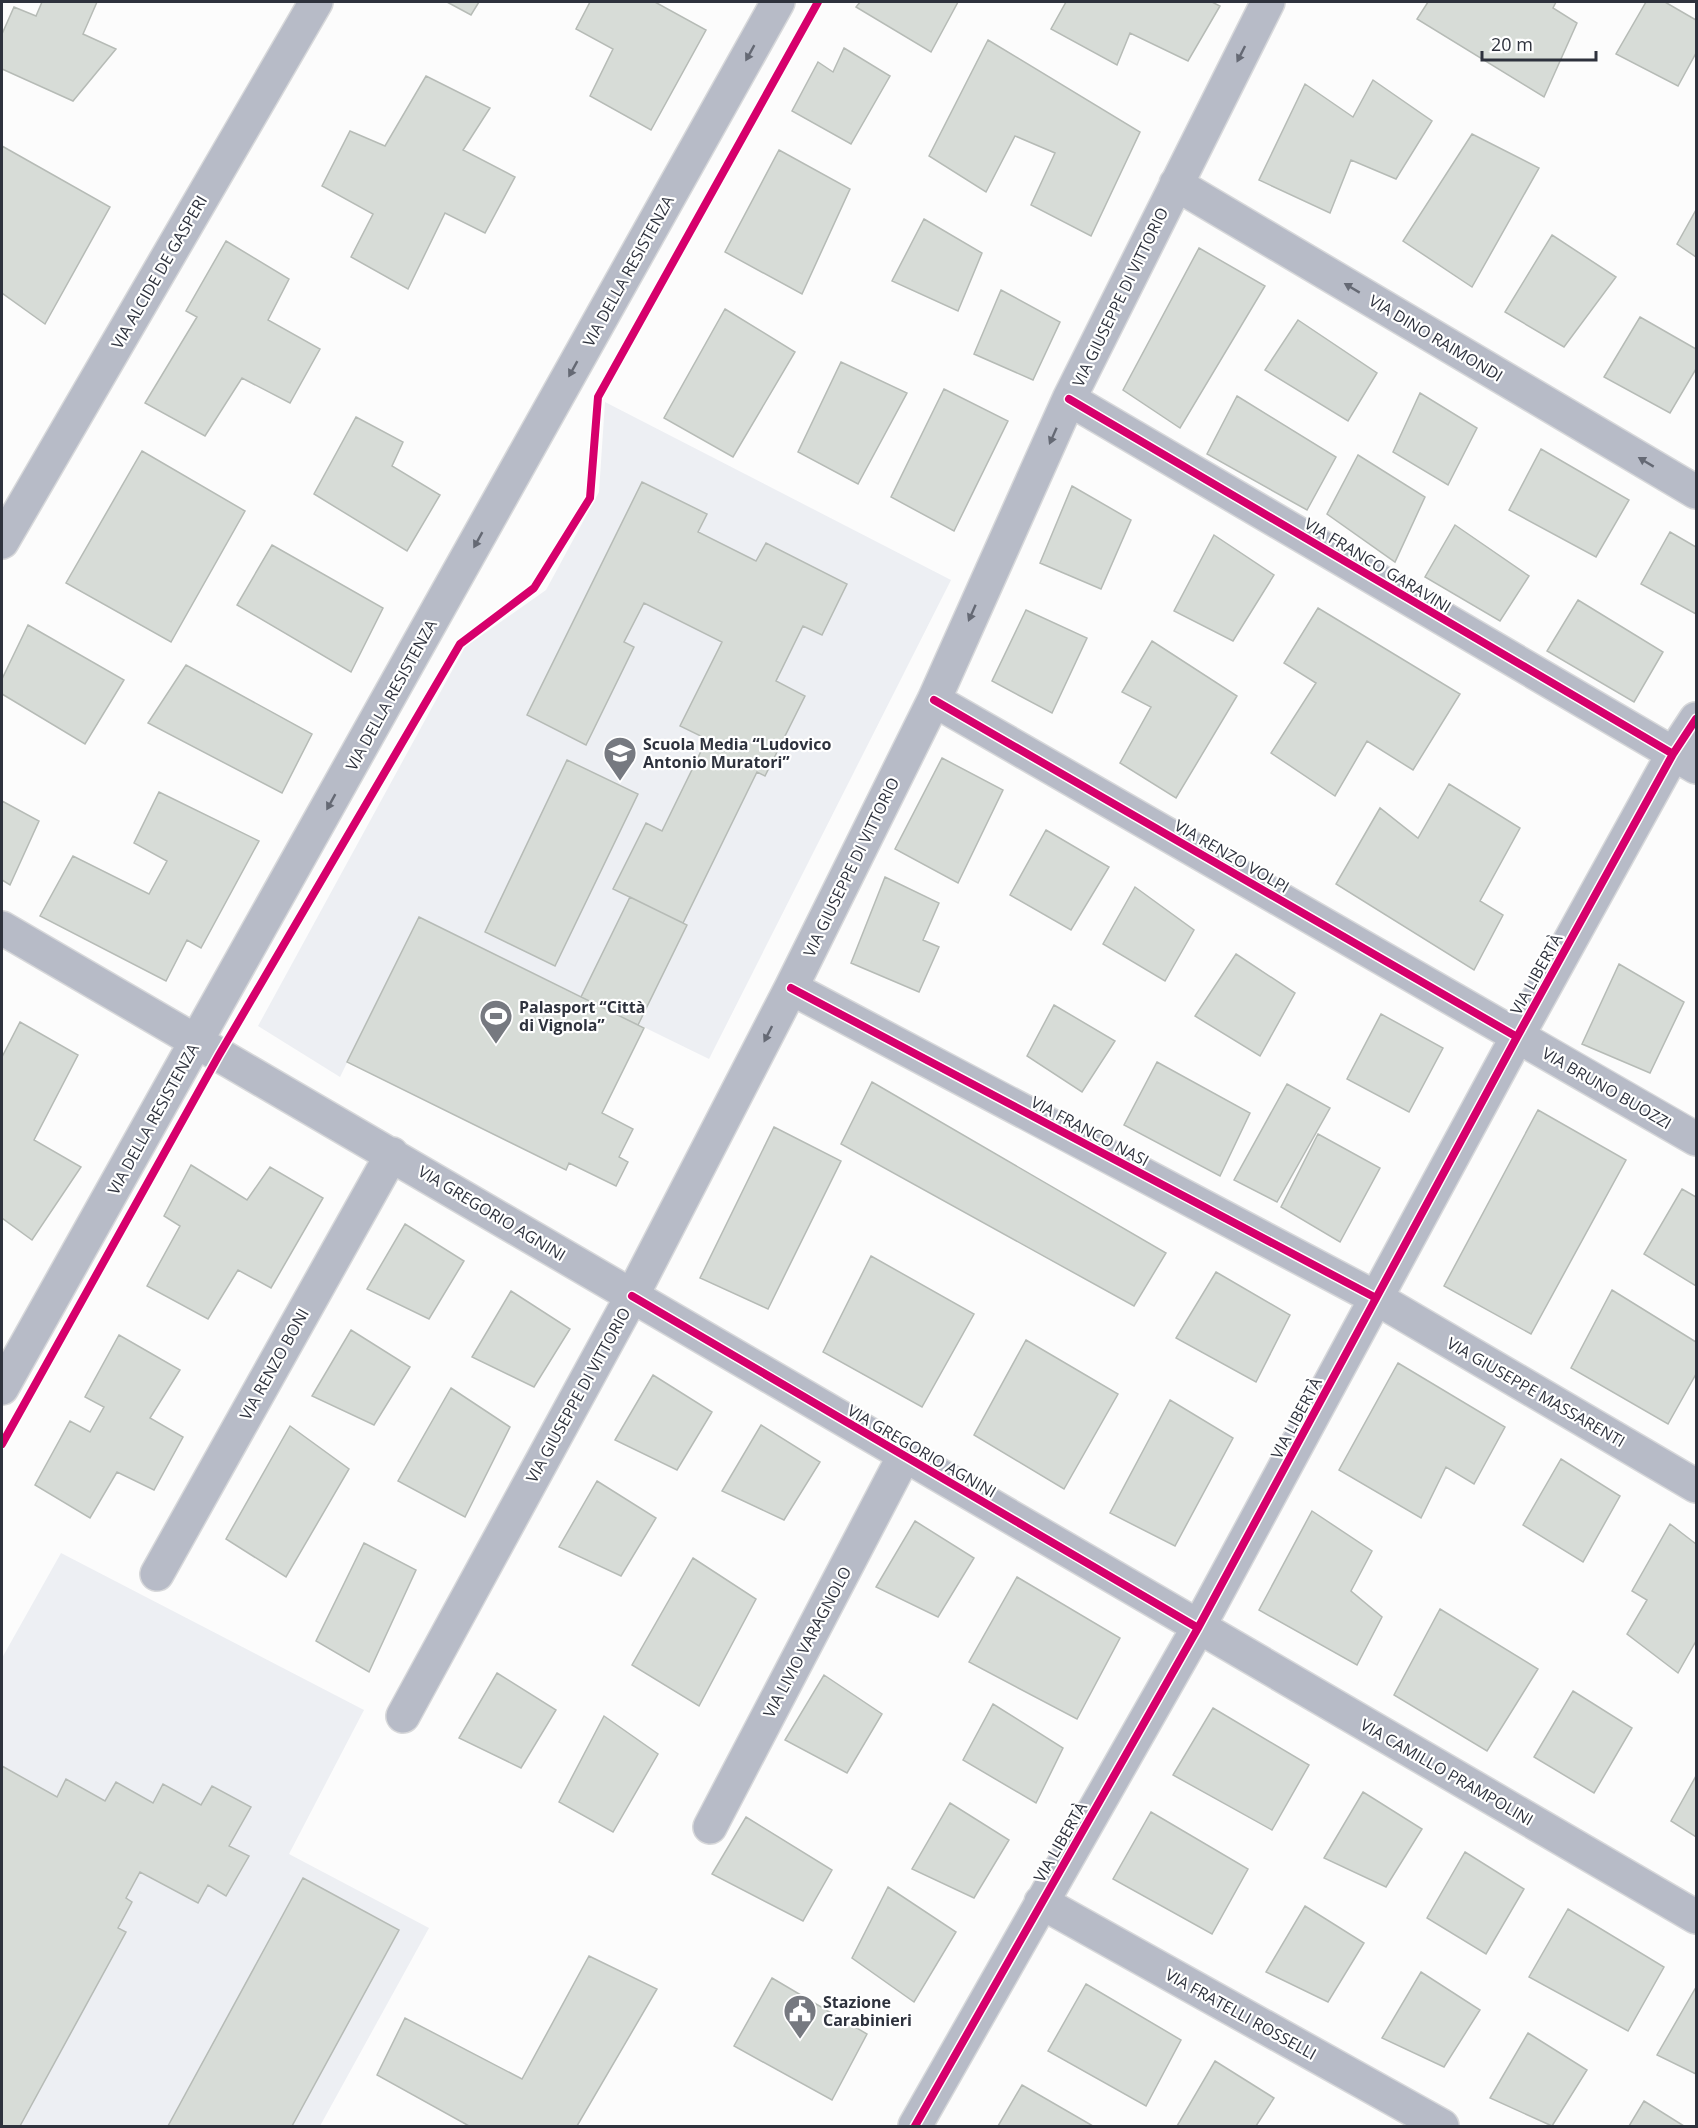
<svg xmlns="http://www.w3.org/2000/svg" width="1698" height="2128" viewBox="0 0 1698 2128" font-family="'Open Sans',sans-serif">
	<rect width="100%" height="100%" fill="#fcfcfc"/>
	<path fill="#edeff3" d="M 605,402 L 951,580 L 709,1059 L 419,917 L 340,1077 L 258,1026 L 465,647 L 546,590 L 599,492 Z
		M 61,1553 L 364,1710 L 289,1854 L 429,1928 L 320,2126 L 2,2126 L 2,1658 Z"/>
	<path fill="#d7dcd7" stroke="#b6bbb6" stroke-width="1.5" d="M 42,2 L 97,2 L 83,34 L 116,49 L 73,101 L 2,69 L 2,34 L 14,7 L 36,16 Z
		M 447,2 L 479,2 L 471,15 Z
		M 590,2 L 655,2 L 706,30 L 651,130 L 590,96 L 613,49 L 576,29 Z
		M 860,2 L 958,2 L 931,52 L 856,7 Z
		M 1066,2 L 1212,2 L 1220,6 L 1188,61 L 1130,33 L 1117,65 L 1051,29 Z
		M 1428,2 L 1556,2 L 1553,8 L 1577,23 L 1544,97 L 1417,19 Z
		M 1646,2 L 1665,2 L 1696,20 L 1696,53 L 1678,86 L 1616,54 Z
		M 988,40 L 1140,132 L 1091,236 L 1031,205 L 1055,153 L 1015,136 L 986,192 L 929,156 Z
		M 844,48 L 890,76 L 851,144 L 792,111 L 818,62 L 833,72 Z
		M 426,76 L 490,108 L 463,150 L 515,177 L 485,233 L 445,213 L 408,289 L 351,257 L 373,214 L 322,186 L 350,131 L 385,146 Z
		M 1373,80 L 1432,121 L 1396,179 L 1351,160 L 1330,213 L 1259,180 L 1305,84 L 1353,117 Z
		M 1472,134 L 1539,168 L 1472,287 L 1403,241 Z
		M 2,146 L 110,207 L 45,324 L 2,293 Z
		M 779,150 L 850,189 L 802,294 L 725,252 Z
		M 1696,210 L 1696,257 L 1677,244 Z
		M 924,219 L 982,253 L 958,311 L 892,281 Z
		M 1552,235 L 1616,277 L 1564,347 L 1505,312 Z
		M 226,241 L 289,279 L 268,320 L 320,349 L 290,403 L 242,378 L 205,436 L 145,403 L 197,317 L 186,311 Z
		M 1199,248 L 1265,286 L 1180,428 L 1123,390 Z
		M 1001,290 L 1060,322 L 1033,380 L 974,354 Z
		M 725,309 L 795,352 L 733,457 L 664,418 Z
		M 1640,317 L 1696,349 L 1696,369 L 1670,413 L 1604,377 Z
		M 1298,320 L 1377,373 L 1348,421 L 1265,370 Z
		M 841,362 L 907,393 L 858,484 L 798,452 Z
		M 944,389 L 1008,421 L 954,531 L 891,497 Z
		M 1420,393 L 1477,428 L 1448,485 L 1393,452 Z
		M 1237,396 L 1336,457 L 1307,510 L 1207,454 Z
		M 356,417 L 403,442 L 392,466 L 440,495 L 407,551 L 314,494 Z
		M 1541,449 L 1629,500 L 1596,557 L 1509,510 Z
		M 142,451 L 245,511 L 171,642 L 66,583 Z
		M 1358,455 L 1425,497 L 1395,562 L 1327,514 Z
		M 642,482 L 707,514 L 698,532 L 756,561 L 766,543 L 847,584 L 822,635 L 803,626 L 776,681 L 805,696 L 765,776 L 757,772 L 683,923 L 613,889 L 646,823 L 662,831 L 707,739 L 680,726 L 722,642 L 644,603 L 624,642 L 634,647 L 586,745 L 527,715 Z
		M 1072,486 L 1131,520 L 1101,589 L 1040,563 Z
		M 1455,525 L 1529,576 L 1500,621 L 1425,577 Z
		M 1670,532 L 1696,547 L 1696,614 L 1641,584 Z
		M 1214,535 L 1274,575 L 1233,641 L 1174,611 Z
		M 272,545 L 383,608 L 351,672 L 237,605 Z
		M 1578,600 L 1663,652 L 1634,702 L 1547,651 Z
		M 1318,608 L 1460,694 L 1413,770 L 1367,741 L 1335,796 L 1271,753 L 1316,683 L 1284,663 Z
		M 1026,610 L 1087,638 L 1052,713 L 992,681 Z
		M 28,625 L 124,680 L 85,744 L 2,694 L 2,679 Z
		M 1152,641 L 1237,696 L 1176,798 L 1120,763 L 1151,707 L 1122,692 Z
		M 186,665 L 312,734 L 282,793 L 148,723 Z
		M 942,758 L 1003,790 L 958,883 L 895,849 Z
		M 567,760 L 638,794 L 555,966 L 485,932 Z
		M 1449,784 L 1520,828 L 1480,901 L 1503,915 L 1474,970 L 1336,884 L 1380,808 L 1418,838 Z
		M 159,792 L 259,841 L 201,948 L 187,940 L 166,981 L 40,916 L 73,856 L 149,894 L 167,861 L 134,843 Z
		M 2,801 L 39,821 L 10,885 L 2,880 Z
		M 1046,830 L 1109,867 L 1071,930 L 1010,895 Z
		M 885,877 L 939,903 L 923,940 L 939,947 L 919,992 L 851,963 Z
		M 1135,887 L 1194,930 L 1165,981 L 1103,944 Z
		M 630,897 L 687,925 L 638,1025 L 581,997 Z
		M 419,917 L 644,1028 L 602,1113 L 633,1129 L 619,1157 L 628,1162 L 616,1186 L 569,1163 L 566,1170 L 347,1062 Z
		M 1236,954 L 1295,993 L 1260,1056 L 1195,1016 Z
		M 1619,964 L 1684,1002 L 1650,1073 L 1582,1044 Z
		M 1054,1005 L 1115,1041 L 1082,1092 L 1027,1056 Z
		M 1381,1014 L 1443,1048 L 1409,1112 L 1347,1079 Z
		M 20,1022 L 78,1055 L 34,1140 L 81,1167 L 32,1240 L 2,1218 L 2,1057 Z
		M 1157,1062 L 1250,1113 L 1220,1176 L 1124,1125 Z
		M 872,1082 L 1166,1253 L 1134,1306 L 841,1144 Z
		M 1287,1084 L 1330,1108 L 1277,1202 L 1234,1180 Z
		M 1538,1110 L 1626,1160 L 1531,1334 L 1444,1286 Z
		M 774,1127 L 841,1161 L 768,1309 L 700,1278 Z
		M 1318,1134 L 1380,1168 L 1340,1242 L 1281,1207 Z
		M 191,1165 L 247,1200 L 270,1167 L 323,1198 L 271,1288 L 238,1270 L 208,1319 L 147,1286 L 180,1226 L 164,1216 Z
		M 1682,1189 L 1696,1197 L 1696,1286 L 1644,1254 Z
		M 405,1224 L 464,1261 L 429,1319 L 367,1289 Z
		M 871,1256 L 974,1314 L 922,1407 L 823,1352 Z
		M 1216,1272 L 1290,1315 L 1256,1382 L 1176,1338 Z
		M 1612,1290 L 1696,1342 L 1696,1374 L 1668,1424 L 1571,1368 Z
		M 511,1291 L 570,1329 L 534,1387 L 472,1357 Z
		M 351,1330 L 410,1367 L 374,1425 L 312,1396 Z
		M 119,1335 L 180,1370 L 150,1418 L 183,1437 L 154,1490 L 117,1472 L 90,1518 L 35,1485 L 70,1421 L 90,1432 L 104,1407 L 85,1397 Z
		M 1026,1340 L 1118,1394 L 1064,1489 L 974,1435 Z
		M 1398,1363 L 1505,1427 L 1474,1484 L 1446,1467 L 1421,1518 L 1339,1470 Z
		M 653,1375 L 712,1412 L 677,1470 L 615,1440 Z
		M 451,1388 L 510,1427 L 465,1517 L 398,1481 Z
		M 1170,1400 L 1233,1438 L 1175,1546 L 1110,1513 Z
		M 761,1425 L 820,1462 L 784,1520 L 722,1491 Z
		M 290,1426 L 349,1469 L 286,1577 L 226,1539 Z
		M 1561,1459 L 1620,1496 L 1583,1562 L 1523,1525 Z
		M 597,1481 L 656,1518 L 621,1576 L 559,1547 Z
		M 1312,1511 L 1372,1551 L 1351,1591 L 1382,1617 L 1357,1665 L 1259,1610 Z
		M 915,1521 L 974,1558 L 938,1617 L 876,1587 Z
		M 1670,1524 L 1696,1544 L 1696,1641 L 1678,1673 L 1627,1634 L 1647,1600 L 1632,1591 Z
		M 364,1543 L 416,1570 L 369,1672 L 316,1641 Z
		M 693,1558 L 756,1599 L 699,1706 L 632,1665 Z
		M 1017,1577 L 1120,1638 L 1077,1719 L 969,1662 Z
		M 1440,1609 L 1538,1669 L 1487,1751 L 1394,1695 Z
		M 497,1673 L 556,1710 L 521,1768 L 459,1738 Z
		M 824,1675 L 882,1714 L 847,1773 L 785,1740 Z
		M 1573,1691 L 1632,1728 L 1594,1793 L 1534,1757 Z
		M 993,1704 L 1063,1748 L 1036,1803 L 963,1760 Z
		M 1213,1708 L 1309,1765 L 1272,1830 L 1173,1775 Z
		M 604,1716 L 658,1754 L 613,1832 L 559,1802 Z
		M 2,1766 L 57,1797 L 66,1779 L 105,1801 L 116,1782 L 153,1803 L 163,1784 L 201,1805 L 212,1786 L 251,1807 L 229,1846 L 249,1856 L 226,1896 L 208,1885 L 198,1903 L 140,1872 L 126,1898 L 132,1902 L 118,1928 L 126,1932 L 20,2126 L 2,2126 Z
		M 1696,1776 L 1696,1837 L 1671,1821 Z
		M 1363,1792 L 1422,1829 L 1386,1887 L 1324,1858 Z
		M 950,1803 L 1009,1840 L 974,1898 L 912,1869 Z
		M 1151,1812 L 1248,1869 L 1212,1934 L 1113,1879 Z
		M 746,1817 L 832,1870 L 803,1921 L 712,1874 Z
		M 1465,1852 L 1524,1889 L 1486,1954 L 1427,1918 Z
		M 303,1878 L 399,1930 L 292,2126 L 168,2126 Z
		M 888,1887 L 956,1932 L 914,2002 L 852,1958 Z
		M 1305,1906 L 1364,1943 L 1328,2002 L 1266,1972 Z
		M 1568,1909 L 1664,1967 L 1628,2031 L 1529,1977 Z
		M 589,1956 L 657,1989 L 577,2126 L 469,2126 L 377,2075 L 405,2018 L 522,2079 Z
		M 1421,1972 L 1480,2010 L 1444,2067 L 1382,2038 Z
		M 772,1978 L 867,2034 L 832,2100 L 734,2046 Z
		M 1086,1984 L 1181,2040 L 1146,2106 L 1048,2051 Z
		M 1695,1989 L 1696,1990 L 1696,2074 L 1657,2055 Z
		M 1528,2033 L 1587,2070 L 1552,2126 L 1490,2098 Z
		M 1215,2061 L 1274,2098 L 1256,2126 L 1177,2126 Z
		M 1022,2085 L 1093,2126 L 998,2126 Z
		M 1644,2101 L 1684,2126 L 1629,2126 Z"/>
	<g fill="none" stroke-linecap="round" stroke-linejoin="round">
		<g stroke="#d7d8da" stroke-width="36">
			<path id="minor" d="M 1176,184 L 1696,492
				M 1069,399 L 1696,767
				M 2,542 L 316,2
				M 934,700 L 1696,1139
				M 2,928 L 1696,1917
				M 791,988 L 1376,1298 L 1696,1486
				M 2,1388 L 778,2
				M 157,1574 L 392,1154
				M 403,1716 L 632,1296 L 791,988 L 934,700 L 1069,399 L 1268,2
				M 710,1827 L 904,1456
				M 1041,1902 L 1442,2126
				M 915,2126 L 1198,1628 L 1517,1037 L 1673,754 L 1696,719"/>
		</g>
		<use href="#minor" stroke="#b7bbc7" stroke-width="33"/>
		<g stroke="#fff" stroke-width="11">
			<path id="cycleway" d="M 1069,399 L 1673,754
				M 934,700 L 1517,1037
				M 791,988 L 1376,1298
				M 632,1296 L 1198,1628
				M 2,1444 L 219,1055 L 460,644 L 534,588 L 590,498 L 598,397 L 818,2
				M 915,2126 L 1198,1628 L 1517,1037 L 1673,754 L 1696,719"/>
		</g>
		<use href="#cycleway" stroke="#d6006c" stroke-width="8"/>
	</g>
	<defs><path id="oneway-solid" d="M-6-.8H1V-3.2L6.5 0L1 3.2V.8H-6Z" transform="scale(1.5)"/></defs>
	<g fill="#656974">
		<use href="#oneway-solid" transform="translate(750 53) rotate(119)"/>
		<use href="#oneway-solid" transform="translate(1241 54) rotate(117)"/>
		<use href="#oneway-solid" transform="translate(1352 288) rotate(-149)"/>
		<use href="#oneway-solid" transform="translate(573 369) rotate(119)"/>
		<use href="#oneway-solid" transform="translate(1053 436) rotate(114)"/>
		<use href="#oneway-solid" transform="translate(1646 462) rotate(-149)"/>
		<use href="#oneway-solid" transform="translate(478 540) rotate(119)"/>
		<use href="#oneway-solid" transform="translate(972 613) rotate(114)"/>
		<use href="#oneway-solid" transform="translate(331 802) rotate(119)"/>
		<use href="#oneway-solid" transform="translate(768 1034) rotate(117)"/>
	</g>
	<defs>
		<g id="school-pin" transform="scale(1.725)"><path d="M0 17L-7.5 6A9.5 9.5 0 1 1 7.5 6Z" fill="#767980" stroke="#fff"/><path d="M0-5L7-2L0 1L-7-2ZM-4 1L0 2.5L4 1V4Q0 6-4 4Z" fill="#fff"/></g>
		<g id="stadium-pin" transform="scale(1.725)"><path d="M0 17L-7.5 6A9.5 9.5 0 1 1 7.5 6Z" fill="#767980" stroke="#fff"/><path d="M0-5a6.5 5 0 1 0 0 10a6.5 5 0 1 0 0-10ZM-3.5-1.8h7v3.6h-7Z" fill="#fff"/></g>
		<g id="civic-pin" transform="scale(1.725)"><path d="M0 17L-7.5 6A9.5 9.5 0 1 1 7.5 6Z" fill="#767980" stroke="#fff"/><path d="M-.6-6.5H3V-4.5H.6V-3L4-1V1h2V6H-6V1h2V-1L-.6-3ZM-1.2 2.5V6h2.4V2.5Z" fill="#fff"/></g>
	</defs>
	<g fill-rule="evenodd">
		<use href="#school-pin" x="620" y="753"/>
		<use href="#stadium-pin" x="496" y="1016"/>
		<use href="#civic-pin" x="800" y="2011"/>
	</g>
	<g text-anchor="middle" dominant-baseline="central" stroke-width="4.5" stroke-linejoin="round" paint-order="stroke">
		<g font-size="16" fill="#2e323d" stroke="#fff">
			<text transform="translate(628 271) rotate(-61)">VIA DELLA RESISTENZA</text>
			<text transform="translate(159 272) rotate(-60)">VIA ALCIDE DE GASPERI</text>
			<text transform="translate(1120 297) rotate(-64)">VIA GIUSEPPE DI VITTORIO</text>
			<text transform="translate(1436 338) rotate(31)">VIA DINO RAIMONDI</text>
			<text transform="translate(1378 565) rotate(31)">VIA FRANCO GARAVINI</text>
			<text transform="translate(391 695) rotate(-61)">VIA DELLA RESISTENZA</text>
			<text transform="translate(1232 856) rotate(30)">VIA RENZO VOLPI</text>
			<text transform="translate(851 867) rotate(-64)">VIA GIUSEPPE DI VITTORIO</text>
			<text transform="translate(1536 974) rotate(-61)">VIA LIBERTÀ</text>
			<text transform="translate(1607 1088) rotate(30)">VIA BRUNO BUOZZI</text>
			<text transform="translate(153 1119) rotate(-61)">VIA DELLA RESISTENZA</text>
			<text transform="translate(1090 1131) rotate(28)">VIA FRANCO NASI</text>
			<text transform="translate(492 1213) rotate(31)">VIA GREGORIO AGNINI</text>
			<text transform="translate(274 1364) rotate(-61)">VIA RENZO BONI</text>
			<text transform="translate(1536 1392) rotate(30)">VIA GIUSEPPE MASSARENTI</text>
			<text transform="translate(578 1395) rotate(-61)">VIA GIUSEPPE DI VITTORIO</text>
			<text transform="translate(1296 1418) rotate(-62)">VIA LIBERTÀ</text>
			<text transform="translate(922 1451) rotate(30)">VIA GREGORIO AGNINI</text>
			<text transform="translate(807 1642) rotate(-62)">VIA LIVIO VARAGNOLO</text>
			<text transform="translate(1447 1772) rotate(30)">VIA CAMILLO PRAMPOLINI</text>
			<text transform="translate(1060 1842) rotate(-60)">VIA LIBERTÀ</text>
			<text transform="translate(1241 2014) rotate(29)">VIA FRATELLI ROSSELLI</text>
		</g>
		<g font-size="16" font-weight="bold" fill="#2e323d" stroke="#fff" text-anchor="start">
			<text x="643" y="744">Scuola Media “Ludovico<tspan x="643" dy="18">Antonio Muratori”</tspan></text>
			<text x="519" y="1007">Palasport “Città<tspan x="519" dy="18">di Vignola”</tspan></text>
			<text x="823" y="2002">Stazione<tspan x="823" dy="18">Carabinieri</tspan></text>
		</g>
	</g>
	<rect width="1698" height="2128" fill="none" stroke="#2e323d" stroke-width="6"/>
	<path d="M1482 51v9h114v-9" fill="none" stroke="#2e323d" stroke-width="3"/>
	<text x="1491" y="51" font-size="18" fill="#2e323d" stroke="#ffffff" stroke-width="4.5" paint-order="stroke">20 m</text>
</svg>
